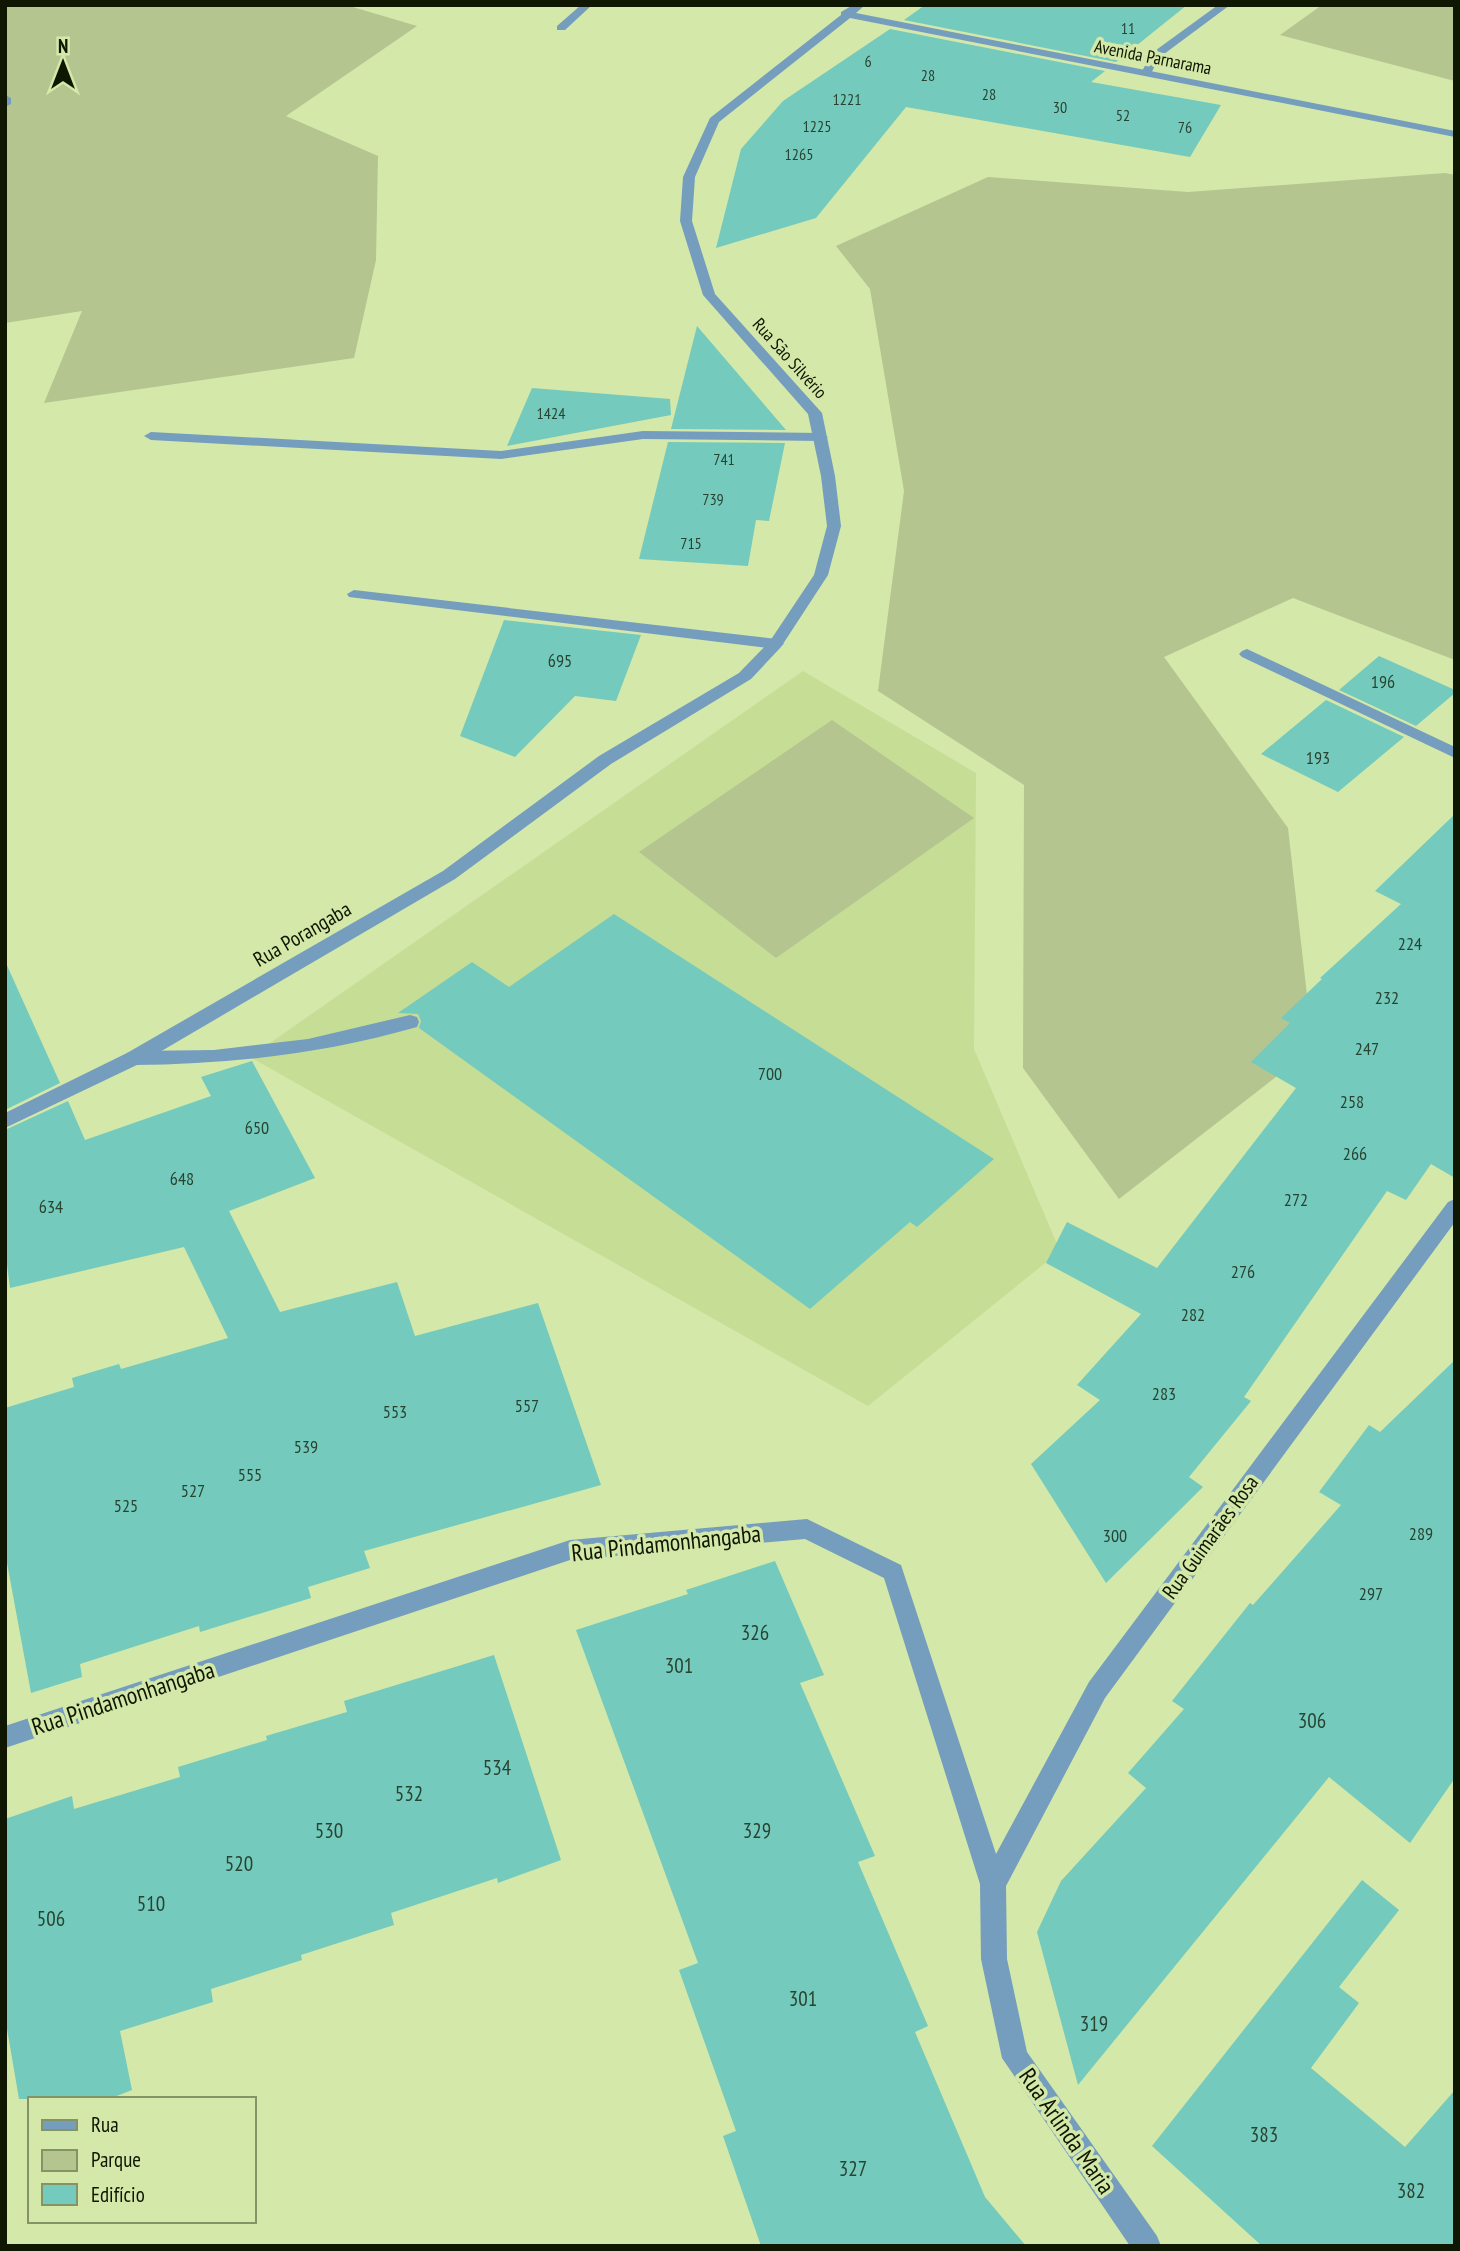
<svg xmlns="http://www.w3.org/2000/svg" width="1460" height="2251" viewBox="0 0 1460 2251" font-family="'PT Sans Narrow',sans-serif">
	<rect width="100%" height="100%" fill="#d3e8a9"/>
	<path fill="#c6dd96" d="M 803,671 L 976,773 L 974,1049 L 1060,1251 L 868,1406 L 250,1057 Z"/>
	<path fill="#b4c590" d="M 5,5 L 346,5 L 417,26 L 286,116 L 378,156 L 376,260 L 354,358 L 44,403 L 82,311 L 5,323 Z
		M 1322,5 L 1455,5 L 1455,81 L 1280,35 Z
		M 1445,173 L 1455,175 L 1455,660 L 1293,598 L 1164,657 L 1288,828 L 1313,1048 L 1119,1199 L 1023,1068 L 1024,785 L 878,691 L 904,491 L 870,289 L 836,246 L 988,177 L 1188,192 Z
		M 832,720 L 974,818 L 776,958 L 639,852 Z"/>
	<path fill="#74cabd" d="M 925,5 L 1187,5 L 1116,62 L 904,20 Z
		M 890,29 L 1105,71 L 1091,82 L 1221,105 L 1190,157 L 906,107 L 816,218 L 716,248 L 741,149 L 783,101 Z
		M 697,326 L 786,430 L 671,429 Z
		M 532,388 L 670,399 L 671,415 L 507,446 Z
		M 668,442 L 785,443 L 769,521 L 756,520 L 748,566 L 639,559 Z
		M 504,620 L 641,635 L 616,701 L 575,696 L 515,757 L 460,736 Z
		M 1379,656 L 1455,690 L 1455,693 L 1416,726 L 1339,690 Z
		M 1326,700 L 1404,737 L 1338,792 L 1261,754 Z
		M 1455,814 L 1455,1178 L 1431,1164 L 1406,1200 L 1387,1191 L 1244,1397 L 1251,1401 L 1189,1477 L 1203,1487 L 1106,1583 L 1031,1464 L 1100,1400 L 1077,1385 L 1141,1314 L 1046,1263 L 1067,1222 L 1157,1268 L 1296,1088 L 1251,1062 L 1290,1023 L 1281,1018 L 1322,979 L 1320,978 L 1401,904 L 1375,891 Z
		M 614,914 L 994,1159 L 917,1227 L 910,1222 L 810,1309 L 419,1028 L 421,1021 L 418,1014 L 398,1013 L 472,962 L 509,987 Z
		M 5,961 L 60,1083 L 5,1110 Z
		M 252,1061 L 315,1178 L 229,1211 L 280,1312 L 397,1282 L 415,1336 L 538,1303 L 601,1485 L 364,1551 L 370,1568 L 308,1587 L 311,1598 L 200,1632 L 199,1626 L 80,1664 L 82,1677 L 31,1693 L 5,1552 L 5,1408 L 74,1387 L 72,1378 L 119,1364 L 121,1369 L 228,1338 L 184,1247 L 10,1288 L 5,1249 L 5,1130 L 68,1101 L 85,1140 L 211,1096 L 201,1077 Z
		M 1455,1360 L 1455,1778 L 1410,1843 L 1329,1777 L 1078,2085 L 1037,1932 L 1061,1881 L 1146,1788 L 1128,1773 L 1184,1709 L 1172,1701 L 1250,1603 L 1253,1605 L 1341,1505 L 1319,1492 L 1369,1425 L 1380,1432 Z
		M 775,1561 L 824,1675 L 800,1683 L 875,1856 L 858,1862 L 928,2026 L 915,2032 L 985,2197 L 1026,2246 L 761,2246 L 723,2136 L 736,2131 L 679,1970 L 698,1963 L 576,1630 L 688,1594 L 686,1590 Z
		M 494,1655 L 561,1860 L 498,1883 L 497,1878 L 391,1913 L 394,1925 L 301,1955 L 302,1960 L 211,1989 L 213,2002 L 120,2031 L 132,2090 L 109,2099 L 19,2099 L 5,2017 L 5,1819 L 72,1796 L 74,1809 L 180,1777 L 178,1767 L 267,1740 L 266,1736 L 347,1712 L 344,1701 Z
		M 1362,1880 L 1399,1910 L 1339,1987 L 1359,2003 L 1311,2068 L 1405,2147 L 1455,2090 L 1455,2246 L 1262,2246 L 1152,2146 Z"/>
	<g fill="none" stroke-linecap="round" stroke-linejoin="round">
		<path fill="#759dbd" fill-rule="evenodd" d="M 1247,649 L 1455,747 L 1455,758 L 1242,657 L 1239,654 L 1242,651 Z
			M 410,1015 L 417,1017 L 419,1022 L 417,1027 C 323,1054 231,1064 134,1065 L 127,1063 L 125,1058 L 127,1053 L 134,1051 L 214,1050 L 308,1039 Z"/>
		<path fill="#759dbd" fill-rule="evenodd" d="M 581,5 L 592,5 L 565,30 L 557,30 L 557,26 Z
			M 1218,5 L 1230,5 L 1160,57 L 1150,75 L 1142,75 L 1141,73 L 1152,53 Z
			M 5,95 L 11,98 L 11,104 L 5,107 Z
			M 643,431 L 821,433 L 828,437 L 821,441 L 643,439 L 501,459 L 151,440 L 144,436 L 151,432 L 501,451 Z
			M 354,590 L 776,639 L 784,644 L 776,649 L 349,597 L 347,594 Z
			M 1455,1199 L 1455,1222 L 1105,1698 L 1006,1886 L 1007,1959 L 1027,2052 L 1157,2236 L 1161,2246 L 1130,2246 L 1002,2058 L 981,1959 L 980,1884 L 884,1578 L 805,1539 L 570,1560 L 5,1748 L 5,1726 L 570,1540 L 807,1519 L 901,1565 L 996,1854 L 1089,1682 L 1448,1202 Z"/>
		<path fill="#759dbd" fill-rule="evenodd" d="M 853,5 L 865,5 L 856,13 L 1455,131 L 1455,137 L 850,18 L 719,122 L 695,177 L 692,221 L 715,294 L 822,413 L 835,476 L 841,526 L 828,575 L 781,647 L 751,679 L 611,764 L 455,879 L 141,1063 L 5,1128 L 5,1113 L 127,1053 L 443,871 L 599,756 L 739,673 L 770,641 L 814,575 L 827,526 L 821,476 L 808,414 L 703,295 L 680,221 L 683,177 L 710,118 L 841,15 L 841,12 Z"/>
	</g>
	<g text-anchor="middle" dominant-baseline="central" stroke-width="7" stroke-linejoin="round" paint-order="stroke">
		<g font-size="16" fill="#284330">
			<text x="1128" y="28">11</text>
			<text x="868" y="61">6</text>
			<text x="928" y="75">28</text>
			<text x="989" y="94">28</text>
			<text x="847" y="99">1221</text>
			<text x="1060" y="107">30</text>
			<text x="1123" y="115">52</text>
			<text x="817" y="126">1225</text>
			<text x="1185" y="127">76</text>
			<text x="799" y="154">1265</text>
			<text x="551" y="413">1424</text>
			<text x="724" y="459">741</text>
			<text x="713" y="499">739</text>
			<text x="691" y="543">715</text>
		</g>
		<g font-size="18" fill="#0f1601" stroke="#d3e8a9">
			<text transform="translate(1153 57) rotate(11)">Avenida Parnarama</text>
			<text transform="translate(790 358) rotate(48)">Rua São Silvério</text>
		</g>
		<g font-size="18" fill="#284330">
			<text x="560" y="660">695</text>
			<text x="1383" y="681">196</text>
			<text x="1318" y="757">193</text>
			<text x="1410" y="943">224</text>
			<text x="1387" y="997">232</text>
			<text x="1367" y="1048">247</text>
			<text x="770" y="1073">700</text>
			<text x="1352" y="1101">258</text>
			<text x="257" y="1127">650</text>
			<text x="1355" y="1153">266</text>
			<text x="182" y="1178">648</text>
			<text x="1296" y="1199">272</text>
			<text x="51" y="1206">634</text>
			<text x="1243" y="1271">276</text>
			<text x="1193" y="1314">282</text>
			<text x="1164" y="1393">283</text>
			<text x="527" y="1405">557</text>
			<text x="395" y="1411">553</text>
			<text x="306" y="1446">539</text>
			<text x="250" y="1474">555</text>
			<text x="193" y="1490">527</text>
			<text x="126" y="1505">525</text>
			<text x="1421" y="1533">289</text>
			<text x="1115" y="1535">300</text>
			<text x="1371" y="1593">297</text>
		</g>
		<g font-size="21" fill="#0f1601" stroke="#d3e8a9">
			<text transform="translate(302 934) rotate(-30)">Rua Porangaba</text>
			<text transform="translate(1210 1537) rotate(-54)">Rua Guimarães Rosa</text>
		</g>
		<g font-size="21" fill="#284330">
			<text x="755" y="1632">326</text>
			<text x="679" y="1665">301</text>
			<text x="1312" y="1720">306</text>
			<text x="497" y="1767">534</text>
			<text x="409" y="1793">532</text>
			<text x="329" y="1830">530</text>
			<text x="757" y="1830">329</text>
			<text x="239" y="1863">520</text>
			<text x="151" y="1903">510</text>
			<text x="51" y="1918">506</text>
			<text x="803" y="1998">301</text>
			<text x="1094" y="2023">319</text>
			<text x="1264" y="2134">383</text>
			<text x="853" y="2168">327</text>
			<text x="1411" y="2190">382</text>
		</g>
		<g font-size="24" fill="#0f1601" stroke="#d3e8a9">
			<text transform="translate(666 1543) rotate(-6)">Rua Pindamonhangaba</text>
			<text transform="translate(123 1698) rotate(-18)">Rua Pindamonhangaba</text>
			<text transform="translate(1067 2131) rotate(55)">Rua Arlinda Maria</text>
		</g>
	</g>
	<rect width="1460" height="2251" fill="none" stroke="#0f1601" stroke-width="14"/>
	<rect x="28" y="2097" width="228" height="126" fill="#d3e8a9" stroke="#859466" stroke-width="2"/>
	<rect x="42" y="2120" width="35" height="10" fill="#759dbd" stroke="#859466" stroke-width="2"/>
	<text x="91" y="2132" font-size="21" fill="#0f1601">Rua</text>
	<rect x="42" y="2150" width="35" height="21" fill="#b4c590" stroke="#859466" stroke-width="2"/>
	<text x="91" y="2167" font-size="21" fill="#0f1601">Parque</text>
	<rect x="42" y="2184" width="35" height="21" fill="#74cabd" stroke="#859466" stroke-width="2"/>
	<text x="91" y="2202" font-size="21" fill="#0f1601">Edifício</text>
	<g transform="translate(63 63)" stroke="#d3e8a9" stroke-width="5" paint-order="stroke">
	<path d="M0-5L12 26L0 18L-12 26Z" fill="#0f1601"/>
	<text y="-10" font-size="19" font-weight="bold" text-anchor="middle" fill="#0f1601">N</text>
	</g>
</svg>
